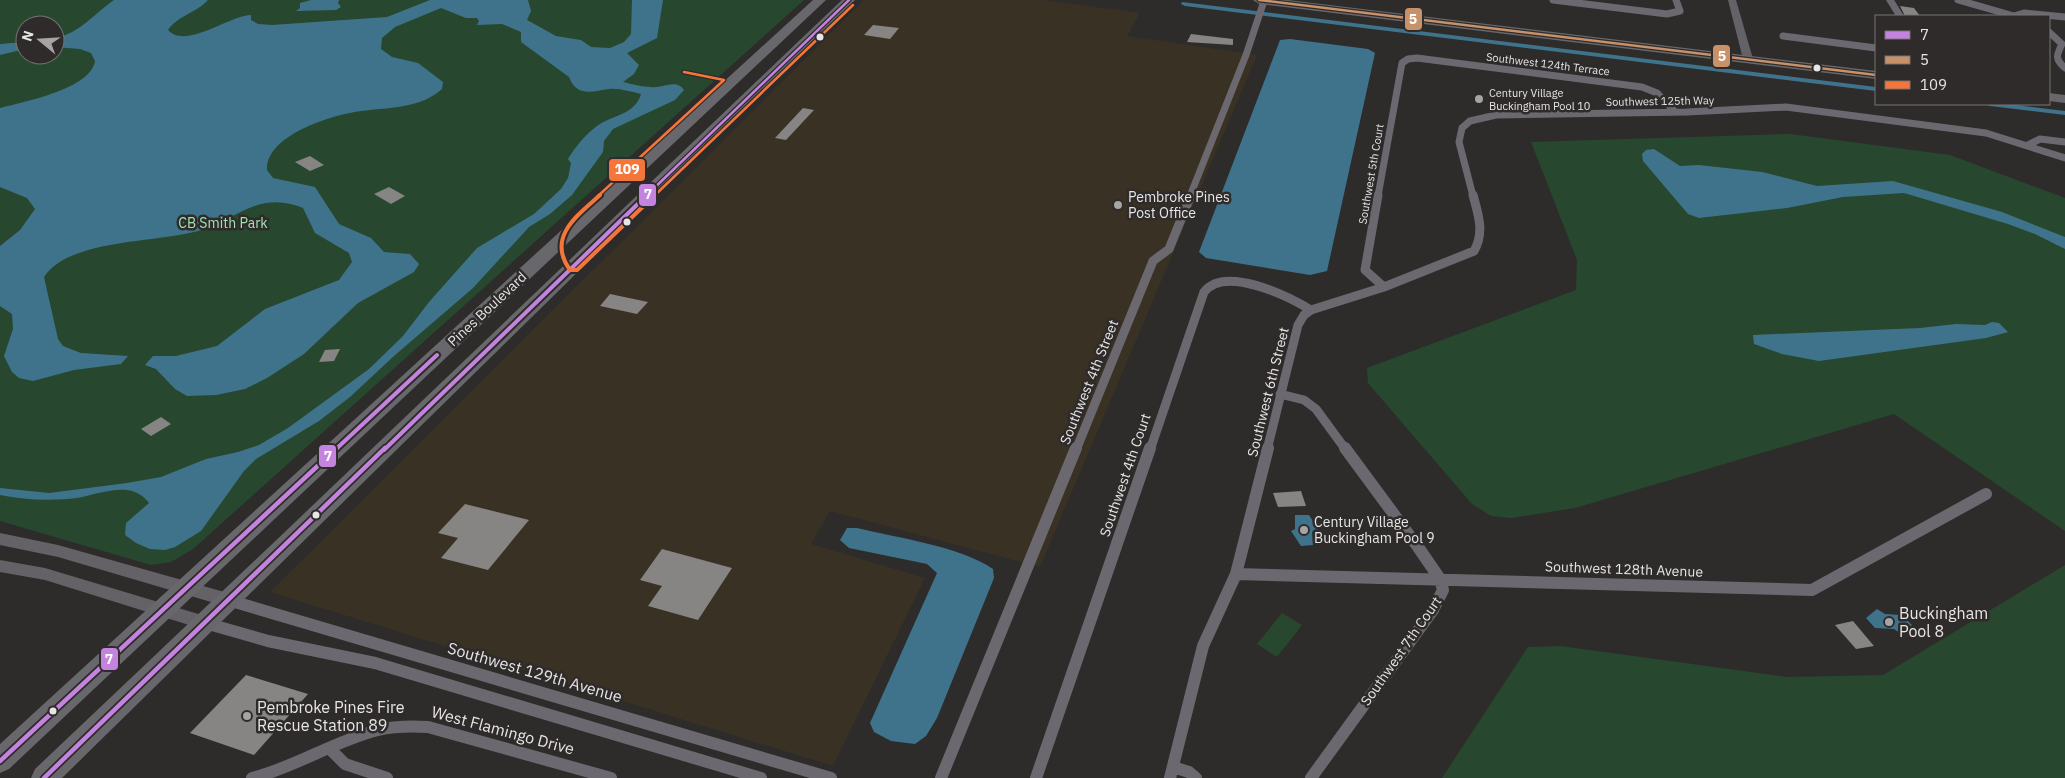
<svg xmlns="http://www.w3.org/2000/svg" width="2065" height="778" viewBox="0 0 2065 778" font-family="'IBM Plex Sans',sans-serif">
	<rect width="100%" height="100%" fill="#2d2c2b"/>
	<path fill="#393123" d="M 864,0 L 1044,0 L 1140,13 L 1127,36 L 1257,55 L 1040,567 L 830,511 L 811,544 L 925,578 L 833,766 L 270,592 Z"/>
	<path fill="#27482f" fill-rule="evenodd" d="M 0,0 L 804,0 L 193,549 L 171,562 L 151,565 L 0,521 ZM 25,25 L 55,25 L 55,55 L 25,55 Z
		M 1790,134 L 1950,155 L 2065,198 L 2065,531 L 1894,414 L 1575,508 L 1511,518 L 1491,516 L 1472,504 L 1368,383 L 1367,368 L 1576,290 L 1577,260 L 1531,142 Z
		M 2065,565 L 2065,778 L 1442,778 L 1528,647 L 1560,646 L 1788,677 L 1883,675 Z
		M 1282,613 L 1302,625 L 1277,657 L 1257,644 Z"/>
	<path fill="#3f738b" d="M 114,0 L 208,0 C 196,13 177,16 168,30 C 186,50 230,15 251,15 L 251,20 L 258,24 L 272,25 L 387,17 L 430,0 L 528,0 L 531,11 L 527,20 L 556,36 L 581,40 L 591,47 L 610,48 L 624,42 L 631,34 L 632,0 L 663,0 L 657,38 L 627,53 L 639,65 L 634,74 L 623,82 C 632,84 642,87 651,87 C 662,89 676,78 684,90 L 675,100 L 613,129 L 604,141 L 603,152 L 572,195 L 550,214 L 529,227 L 473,288 L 394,356 L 350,397 L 319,421 L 256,459 L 244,471 L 201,531 L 175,547 L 165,550 L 150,549 L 136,543 L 125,535 L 126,523 L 149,503 C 144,496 136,491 127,490 C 112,488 92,495 77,498 C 52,501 24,500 0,495 L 0,488 L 49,493 L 127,483 L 161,477 L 206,459 L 238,452 L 259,445 L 288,428 L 369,369 L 403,336 L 429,302 L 477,248 L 534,214 L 561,189 L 568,178 L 571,163 L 568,159 C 575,147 586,134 597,126 C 612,115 635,115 641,94 C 632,92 619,88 609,89 C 593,91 577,98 569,77 L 521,42 L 521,32 L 502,24 L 477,25 L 479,21 L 477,18 L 466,18 L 441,8 L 395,27 L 382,38 L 381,49 L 392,57 L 418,63 L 443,82 L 442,89 C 416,112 381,106 350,113 C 324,118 266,137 267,170 L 273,178 L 315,187 L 339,224 L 371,238 L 384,252 L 410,254 L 419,264 L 414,272 L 358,303 L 304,354 L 267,378 L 245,389 L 216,395 L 187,396 L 175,389 L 156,369 L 145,365 L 153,356 L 176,356 L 217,346 L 265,309 L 339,280 L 352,262 L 349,253 L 315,233 L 303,208 C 291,203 279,201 266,203 C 242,207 222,225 198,231 C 155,243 69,239 44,277 L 58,339 L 63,346 L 81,353 L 128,356 L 121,364 L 74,370 L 33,381 L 19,378 L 12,372 L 4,356 L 13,329 L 12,314 L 0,306 L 0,246 L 20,230 L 35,209 L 27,198 L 0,187 L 0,108 C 23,102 91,89 95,61 L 91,53 L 80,49 L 55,47 L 55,38 C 79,34 95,13 114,0 Z
		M 339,0 L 338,3 L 341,7 L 336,10 L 296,11 L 300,8 L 300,3 L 311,0 Z
		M 1290,39 L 1368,49 L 1375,53 L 1327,271 L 1310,275 L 1206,258 L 1199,252 L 1280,40 Z
		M 25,42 L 25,49 L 0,55 L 0,44 Z
		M 1654,149 L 1680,166 L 1699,165 L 1762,172 L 1817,186 L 1893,181 L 2002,212 L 2065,237 L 2065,249 L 2035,234 L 2008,224 L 1904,193 L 1843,197 L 1787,208 L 1699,218 L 1688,214 L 1643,161 L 1642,154 L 1646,150 Z
		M 1992,322 L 1999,323 L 2008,332 L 1986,338 L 1819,361 L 1782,354 L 1754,344 L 1753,335 L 1920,328 L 1956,324 L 1985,325 Z
		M 1295,515 L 1309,515 L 1318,529 L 1312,532 L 1313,545 L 1301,546 L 1291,531 L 1295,529 Z
		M 847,528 L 857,528 C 898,538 959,546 993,569 L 994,578 L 937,718 L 926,736 L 915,744 L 891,741 L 874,732 L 870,723 L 937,573 L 927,564 L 849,548 L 840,540 Z
		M 1877,609 L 1885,614 L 1902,615 L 1912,625 L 1900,633 L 1894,629 L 1875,628 L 1866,618 Z"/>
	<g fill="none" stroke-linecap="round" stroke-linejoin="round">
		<path fill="#3f738b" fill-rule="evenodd" d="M 1182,2 L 1876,87 L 1876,91 L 1185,6 L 1181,4 Z
			M 1986,104 L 2008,104 L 2065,111 L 2065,115 L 1990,106 Z"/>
	</g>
	<path fill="#868584" d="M 1900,6 L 1914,8 L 1920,16 L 1905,16 Z
		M 873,25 L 899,28 L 890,39 L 864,35 Z
		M 1191,34 L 1233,39 L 1233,45 L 1187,42 Z
		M 803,108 L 814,110 L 786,140 L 775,138 Z
		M 310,156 L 324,165 L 310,171 L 295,162 Z
		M 389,187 L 405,196 L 391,204 L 374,194 Z
		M 610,294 L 648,302 L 637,314 L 600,306 Z
		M 340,349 L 334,361 L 319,362 L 325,350 Z
		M 161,417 L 171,424 L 151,436 L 141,429 Z
		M 1301,491 L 1306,506 L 1278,507 L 1273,493 Z
		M 465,504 L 529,520 L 488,570 L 441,558 L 458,538 L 438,533 Z
		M 662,549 L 732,568 L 698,620 L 648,606 L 662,586 L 640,580 Z
		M 1853,621 L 1863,633 L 1874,646 L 1856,649 L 1835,625 Z
		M 246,675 L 308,694 L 254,755 L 190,733 Z"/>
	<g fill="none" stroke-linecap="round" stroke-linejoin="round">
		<path stroke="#6b696f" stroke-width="7" d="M 1553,0 L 1667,14 L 1680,11 L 1676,0
			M 1890,0 L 1900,16
			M 1958,0 L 2014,16
			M 2014,16 L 2024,13 L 2065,17
			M 2049,32 L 2062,44 C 2056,56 2055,59 2065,68
			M 1783,36 L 1876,48
			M 2028,145 L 2040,139 L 2065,142
			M 1190,196 L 1246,55 L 1264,1
			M 1378,196 L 1402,63 L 1408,59 L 1417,58 L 1642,87 L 1657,93 L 1675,112
			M 1473,196 L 1459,142 L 1462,128 L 1470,121 L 1496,115 L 1687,112 L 1786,107 L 1986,133 L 2065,158"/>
		<path stroke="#6b696f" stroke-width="9" d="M 1378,195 L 1365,270 L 1384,287
			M 1280,394 L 1304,400 L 1316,409 L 1346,450
			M 1076,450 L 1153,261 L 1169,249 L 1191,195
			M 1150,450 L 1204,292 C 1225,265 1288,296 1311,310
			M 1267,450 L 1298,325 L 1304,315 L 1311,310 L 1384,287 L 1474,251 C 1485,232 1478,214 1473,195"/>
		<path stroke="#6b696f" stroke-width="12" d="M 1236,574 L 1812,590 L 1986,494
			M 228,600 L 831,778
			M 205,623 L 268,641 L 375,663 L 761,778
			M 329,748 L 345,764 L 387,778
			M 1173,767 L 1189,772 L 1196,778
			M 252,778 C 296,767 334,741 378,730 C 395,726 411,726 428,727 L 611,778
			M 941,778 L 1076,448
			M 1036,778 L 1150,448
			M 1170,778 L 1203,646 L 1236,574 L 1268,448
			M 1311,778 L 1433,610 L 1443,590 L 1440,579 L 1418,547 L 1345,448"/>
		<path fill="#646267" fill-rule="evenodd" d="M 1728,0 L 1736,0 L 1753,59 L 1751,61 L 1743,59 Z
			M 0,533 L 58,545 L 228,593 L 234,595 L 236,600 L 234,605 L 228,607 L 58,557 L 0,545 Z
			M 0,560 L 45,568 L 205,616 L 211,618 L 213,623 L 211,628 L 205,630 L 45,580 L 0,572 Z"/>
		<path fill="#68676c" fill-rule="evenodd" d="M 813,0 L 826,0 L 9,769 L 0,773 L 0,744 Z
			M 842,0 L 855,0 L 62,778 L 31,778 L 35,769 C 305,514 573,256 842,0 Z
			M 1253,0 L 1288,0 L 1876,71 L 1876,79 L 1259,4 Z
			M 2049,93 L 2065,95 L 2065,103 L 2049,101 Z"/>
		<g stroke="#2e2b2a" stroke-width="5">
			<path id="bus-1-far2" d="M 646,196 L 849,0"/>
		</g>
		<g stroke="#2e2b2a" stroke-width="8">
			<path id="bus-1-far1" d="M 335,450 L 437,355
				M 384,450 L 647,195"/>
		</g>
		<g stroke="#2e2b2a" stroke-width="8">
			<path id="bus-1" d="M 0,761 L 337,448
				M 44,778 L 385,448"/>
		</g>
		<g stroke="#2e2b2a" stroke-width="5">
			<path id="bus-2" d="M 1259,0 L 1876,75"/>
		</g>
		<g stroke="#2e2b2a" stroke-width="5">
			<path id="bus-3-far1" d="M 598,196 L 724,80 L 684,72
				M 654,196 L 853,5"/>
		</g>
		<g stroke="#2e2b2a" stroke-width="8">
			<path id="bus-3" d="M 600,195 C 578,215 546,237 570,270 L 577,270 L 655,195"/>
		</g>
		<use href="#bus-1-far2" stroke="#c483df" stroke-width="2.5"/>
		<use href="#bus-1-far1" stroke="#c483df" stroke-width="4"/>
		<use href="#bus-1" stroke="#c483df" stroke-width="4.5"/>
		<use href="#bus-2" stroke="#c7916a" stroke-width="2.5"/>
		<use href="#bus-3-far1" stroke="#f5763a" stroke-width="2.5"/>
		<use href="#bus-3" stroke="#f5763a" stroke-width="4"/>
	</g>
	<g fill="#e7e5e5" stroke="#2e2b2a" stroke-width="2">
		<circle cx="820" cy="37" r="4.5"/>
		<circle cx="1817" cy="68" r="4.5"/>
		<circle cx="627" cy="222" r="4.5"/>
		<circle cx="316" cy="515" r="4.5"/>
		<circle cx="53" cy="711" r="4.5"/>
	</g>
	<g fill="#a6a4a4" stroke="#2e2b2a" stroke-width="2">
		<circle cx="1479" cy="99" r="5"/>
		<circle cx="1118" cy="205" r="5"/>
		<circle cx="1304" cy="530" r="5"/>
		<circle cx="1889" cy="622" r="5"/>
		<circle cx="247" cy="716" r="5"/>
	</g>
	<g text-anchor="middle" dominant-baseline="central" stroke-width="5" stroke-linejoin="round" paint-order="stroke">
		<g font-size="11" fill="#e7e5e5" stroke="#2e2b2a">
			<text transform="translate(1548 64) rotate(7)">Southwest 124th Terrace</text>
			<text transform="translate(1660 101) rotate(-1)">Southwest 125th Way</text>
			<text transform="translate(1371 174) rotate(-80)">Southwest 5th Court</text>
		</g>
		<g font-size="11" fill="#e7e5e5" stroke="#2e2b2a" text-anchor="start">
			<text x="1489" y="93">Century Village<tspan x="1489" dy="13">Buckingham Pool 10</tspan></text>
		</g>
		<g font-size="14" fill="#e7e5e5" stroke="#2e2b2a" text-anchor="start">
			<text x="1128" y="197">Pembroke Pines<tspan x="1128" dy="16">Post Office</tspan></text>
			<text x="1314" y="522">Century Village<tspan x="1314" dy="16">Buckingham Pool 9</tspan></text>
		</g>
		<g font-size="14" fill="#9de4ae" stroke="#2e2b2a">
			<text x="223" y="223">CB Smith Park</text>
		</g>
		<g font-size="14" fill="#e7e5e5" stroke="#2e2b2a">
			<text transform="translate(487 309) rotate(-43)">Pines Boulevard</text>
			<text transform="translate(1089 382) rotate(-68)">Southwest 4th Street</text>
			<text transform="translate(1268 392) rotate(-76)">Southwest 6th Street</text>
			<text transform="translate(1125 475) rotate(-71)">Southwest 4th Court</text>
			<text transform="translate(1624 569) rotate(2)">Southwest 128th Avenue</text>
			<text transform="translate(1401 651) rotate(-55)">Southwest 7th Court</text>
		</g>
		<g font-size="16" fill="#e7e5e5" stroke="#2e2b2a" text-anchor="start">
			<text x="1899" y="613">Buckingham<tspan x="1899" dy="18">Pool 8</tspan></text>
			<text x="257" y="707">Pembroke Pines Fire<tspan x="257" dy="18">Rescue Station 89</tspan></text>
		</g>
		<g font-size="16" fill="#e7e5e5" stroke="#2e2b2a">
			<text transform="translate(535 672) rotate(16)">Southwest 129th Avenue</text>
			<text transform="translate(503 730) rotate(15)">West Flamingo Drive</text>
		</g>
	</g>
	<g stroke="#2e2b2a" stroke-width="2">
		<rect x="1404" y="7" width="19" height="24" rx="5" fill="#c7916a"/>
		<rect x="1712" y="44" width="19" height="24" rx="5" fill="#c7916a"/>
		<rect x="608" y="158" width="38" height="24" rx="5" fill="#f5763a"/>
		<rect x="638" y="183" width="19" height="24" rx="5" fill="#c483df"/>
		<rect x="318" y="444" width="19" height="24" rx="5" fill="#c483df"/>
		<rect x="100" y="647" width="19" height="24" rx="5" fill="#c483df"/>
	</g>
	<g font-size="14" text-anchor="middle" font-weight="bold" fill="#fff">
		<text x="1413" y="24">5</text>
		<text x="1722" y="61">5</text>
		<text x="627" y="174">109</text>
		<text x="648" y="199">7</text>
		<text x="328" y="461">7</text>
		<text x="109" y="664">7</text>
	</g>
	<rect x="1875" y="15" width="175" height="90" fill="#2e2b2a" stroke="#787575"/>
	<rect x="1885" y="31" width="25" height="8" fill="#c483df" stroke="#787575"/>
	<text x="1920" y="40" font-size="15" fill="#e7e5e5">7</text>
	<rect x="1885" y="56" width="25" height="8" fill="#c7916a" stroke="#787575"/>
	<text x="1920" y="65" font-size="15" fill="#e7e5e5">5</text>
	<rect x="1885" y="81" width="25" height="8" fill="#f5763a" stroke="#787575"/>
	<text x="1920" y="90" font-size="15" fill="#e7e5e5">109</text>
	<g transform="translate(40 40) rotate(288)"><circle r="24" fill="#2e2b2a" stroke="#787575"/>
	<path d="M0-4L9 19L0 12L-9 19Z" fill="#a6a4a4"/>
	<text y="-8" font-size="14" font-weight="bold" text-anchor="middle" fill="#e7e5e5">N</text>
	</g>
</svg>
